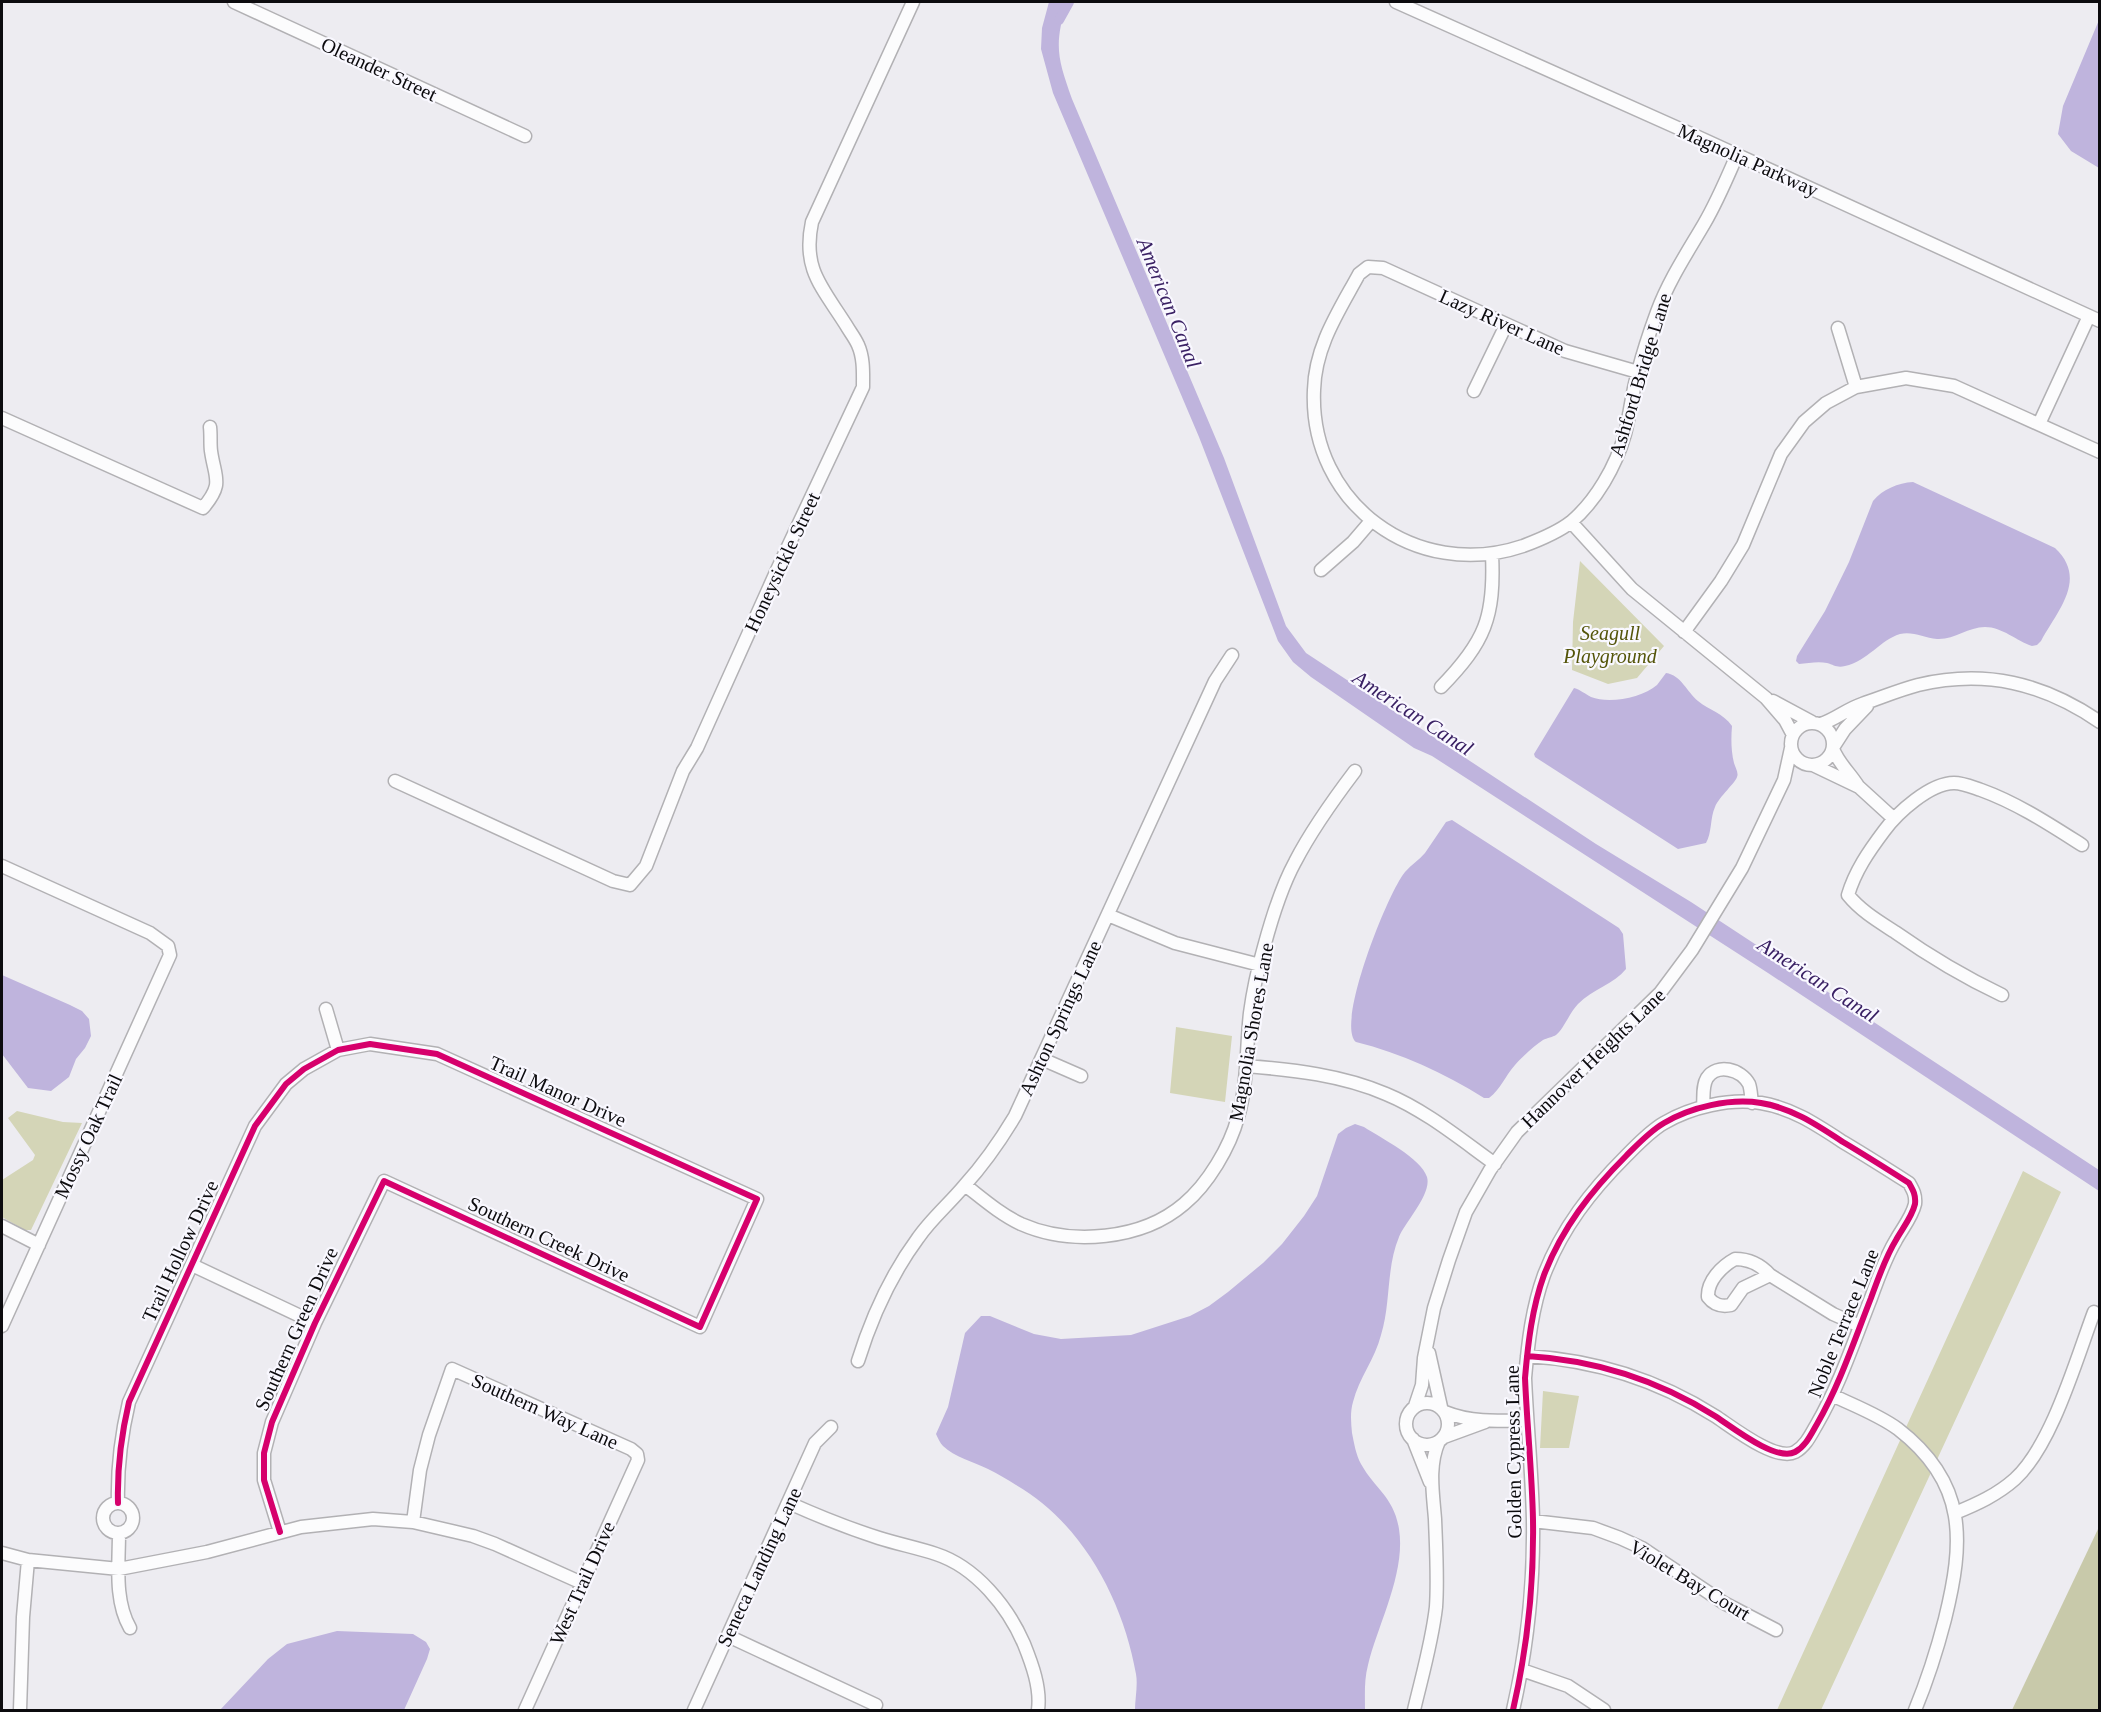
<svg xmlns="http://www.w3.org/2000/svg" width="2101" height="1712" viewBox="0 0 2101 1712" font-family="Georgia,serif">
	<rect width="100%" height="100%" fill="#edecf1"/>
	<path fill="#d4d5b7" d="M 1580,561 L 1664,646 L 1637,678 L 1608,684 L 1572,670 L 1573,622 Z
		M 1176,1027 L 1232,1036 L 1225,1102 L 1170,1093 Z
		M 17,1111 L 63,1122 L 82,1123 L 31,1230 L 25,1230 L 2,1217 L 2,1180 L 33,1160 L 35,1155 L 8,1118 Z
		M 2023,1171 L 2061,1192 L 1821,1710 L 1777,1710 Z
		M 1543,1391 L 1579,1396 L 1569,1448 L 1540,1448 Z"/>
	<path fill="#c8c9aa" d="M 2099,1527 L 2099,1710 L 2012,1710 Z"/>
	<path fill="#bfb4dd" d="M 1049,2 L 1067,2 C 1054,45 1057,57 1072,99 L 1224,458 L 1286,626 L 1306,653 L 1596,844 L 1691,902 L 2099,1170 L 2099,1191 L 1768,973 L 1432,756 L 1414,748 L 1311,677 L 1293,662 L 1278,641 L 1199,437 L 1053,93 L 1041,49 L 1042,28 Z
		M 2099,20 L 2099,168 L 2071,151 L 2058,134 L 2063,106 Z
		M 1913,482 L 2055,548 C 2088,579 2058,610 2041,641 L 2037,645 L 2032,646 C 2017,641 2002,627 1985,627 C 1968,627 1954,640 1937,639 C 1924,638 1913,631 1900,634 C 1880,640 1868,661 1845,666 C 1837,668 1834,665 1827,663 C 1819,661 1808,663 1799,664 L 1796,661 L 1797,656 L 1825,611 L 1849,562 L 1873,501 C 1883,489 1898,483 1913,482 Z
		M 1666,673 C 1681,675 1687,692 1698,701 C 1709,710 1723,713 1732,726 C 1731,738 1731,751 1734,763 C 1735,767 1739,773 1737,777 C 1736,782 1719,797 1715,807 C 1710,818 1712,833 1706,843 L 1678,849 L 1535,757 L 1534,754 L 1574,688 C 1581,690 1585,694 1591,697 C 1609,704 1642,698 1657,685 C 1660,681 1663,677 1666,673 Z
		M 1452,820 L 1619,928 L 1623,934 L 1626,969 C 1614,984 1593,989 1578,1004 C 1570,1012 1563,1030 1556,1035 C 1553,1037 1547,1038 1543,1040 C 1534,1046 1522,1057 1515,1065 C 1505,1076 1501,1089 1489,1098 L 1484,1098 C 1444,1073 1401,1053 1356,1042 C 1335,1025 1388,892 1405,872 C 1411,865 1419,860 1425,853 C 1432,843 1439,832 1446,822 Z
		M 2,975 L 70,1005 L 82,1011 L 89,1019 L 91,1036 L 85,1048 L 76,1059 L 69,1077 L 51,1091 L 28,1088 L 2,1054 Z
		M 1355,1124 L 1364,1127 C 1381,1138 1421,1158 1427,1177 C 1432,1194 1405,1222 1399,1237 C 1386,1268 1391,1303 1381,1335 C 1375,1359 1359,1378 1353,1402 C 1350,1412 1351,1423 1352,1433 C 1354,1443 1356,1455 1361,1464 C 1375,1489 1394,1497 1399,1529 C 1406,1573 1378,1624 1368,1665 C 1364,1680 1365,1695 1365,1710 L 1135,1710 C 1135,1699 1138,1685 1136,1674 C 1123,1600 1082,1523 1016,1485 C 1007,1479 998,1474 988,1469 C 974,1462 954,1457 943,1446 C 940,1443 938,1438 936,1434 L 948,1407 L 965,1333 L 981,1316 L 990,1316 L 1034,1334 L 1061,1339 L 1131,1335 L 1190,1316 L 1209,1306 L 1228,1292 L 1263,1263 L 1282,1244 L 1304,1216 L 1317,1196 L 1338,1134 L 1346,1128 Z
		M 337,1631 L 413,1634 L 426,1642 L 430,1649 L 427,1659 L 404,1710 L 220,1710 L 268,1659 L 287,1644 Z"/>
	<g fill="none" stroke-linecap="round" stroke-linejoin="round">
		<path stroke="#bfb4dd" stroke-width="10" d="M 1059,20 L 1069,2"/>
		<g stroke="#b2b1b4" stroke-width="15">
			<path id="minor" d="M 234,2 L 525,136
				M 1396,2 L 1698,137 L 2100,321
				M 1838,328 L 1856,387
				M 1638,372 L 1565,351 L 1383,268 L 1368,267 L 1359,274 C 1339,311 1315,346 1314,390 C 1309,503 1416,582 1523,546 C 1539,540 1557,533 1571,522 C 1596,501 1616,466 1625,434 C 1630,414 1632,392 1638,372 C 1643,352 1650,331 1657,312 C 1669,280 1687,253 1704,224 C 1717,202 1727,178 1737,155
				M 1474,391 L 1506,325
				M 2,418 L 203,508 C 224,483 215,479 211,451 C 210,444 211,435 210,427
				M 2039,424 L 2089,316
				M 1571,522 L 1632,589 L 1766,698 L 1785,720 L 1793,735
				M 1321,570 L 1353,542 L 1371,521
				M 1684,632 L 1721,581 L 1743,545 L 1781,454 L 1804,422 L 1826,403 L 1856,387 L 1906,378 L 1954,386 L 2100,452
				M 1441,687 C 1485,642 1495,617 1492,554
				M 1773,701 L 1812,722
				M1791 744a21 21 0 1 1 42 0a21 21 0 1 1-42 0Z
				M 1821,724 C 1836,719 1847,709 1862,704 C 1880,698 1899,690 1918,685 C 1985,669 2043,683 2100,722
				M 1834,746 L 1845,729 L 1867,706
				M 1833,749 C 1839,764 1850,773 1858,786
				M 1813,765 L 1859,787 L 1893,818
				M 395,781 L 613,881 L 630,885 L 646,866 L 683,771 L 697,748 L 777,570 L 863,387 C 863,374 864,358 858,345 C 855,338 850,332 846,325 C 822,287 802,269 812,222 L 913,2
				M 2,866 L 150,933 L 168,946 L 170,955 L 2,1326
				M 1108,915 L 1175,943 L 1260,965
				M 2002,995 C 1964,977 1929,956 1895,932 C 1878,921 1861,911 1848,895 C 1855,871 1869,851 1884,831 C 1897,813 1930,783 1954,783 C 1963,783 1972,787 1981,790 C 2017,803 2049,824 2082,845
				M 326,1009 L 338,1050
				M 1042,1059 L 1081,1076
				M 1247,1066 C 1294,1070 1342,1075 1386,1094 C 1425,1110 1460,1139 1495,1164
				M 1703,1107 C 1704,1098 1702,1086 1707,1078 C 1717,1063 1741,1069 1749,1084 C 1751,1089 1751,1097 1752,1103
				M 965,1185 C 983,1199 1000,1214 1021,1224 C 1071,1246 1142,1240 1184,1204 C 1208,1184 1230,1147 1238,1117 C 1248,1083 1246,1048 1250,1013 C 1253,991 1258,968 1264,947 C 1271,921 1283,884 1295,862 C 1312,829 1333,800 1355,771
				M 2,1226 L 39,1245
				M 1735,1259 C 1749,1259 1761,1265 1770,1275 L 1743,1288 L 1731,1305 C 1721,1307 1714,1305 1708,1297 C 1707,1281 1722,1266 1735,1259 Z
				M 192,1265 L 315,1323
				M 1770,1275 L 1833,1314 L 1860,1326
				M 1429,1353 L 1441,1407
				M 858,1361 C 872,1316 890,1276 918,1238 C 931,1219 949,1204 964,1186 C 984,1164 1000,1141 1015,1116 L 1215,681 L 1232,655
				M 1834,1396 C 1855,1406 1879,1415 1898,1429 C 1968,1483 1964,1542 1945,1619 C 1937,1650 1927,1681 1915,1710
				M1406 1424a21 21 0 1 1 42 0a21 21 0 1 1-42 0Z
				M 1415,1406 L 1422,1385 L 1424,1358 L 1434,1308 L 1449,1260 L 1466,1212 L 1490,1170 L 1517,1132 L 1660,993 L 1692,950 L 1742,868 L 1784,780 L 1791,748
				M 1445,1412 C 1472,1423 1499,1421 1527,1420
				M 1444,1437 L 1485,1422
				M 1413,1439 L 1430,1482
				M 118,1503 C 117,1468 121,1436 129,1402 L 255,1126 L 286,1084 L 304,1069 L 338,1050 L 370,1044 L 437,1054 L 757,1199 L 700,1327 L 384,1181 L 315,1323 L 272,1422 L 264,1453 L 264,1480 L 280,1532
				M 789,1503 C 818,1516 848,1528 879,1538 C 898,1544 918,1548 936,1554 C 976,1567 1008,1607 1024,1644 C 1032,1664 1041,1688 1038,1710
				M103 1518a15 15 0 1 1 30 0a15 15 0 1 1-30 0Z
				M 1955,1513 C 1977,1504 1997,1495 2015,1479 C 2052,1445 2076,1360 2094,1312
				M 1533,1521 L 1593,1528 L 1620,1538 L 1642,1548 L 1724,1603 L 1776,1630
				M 413,1522 L 420,1470 L 429,1435 L 452,1369 L 631,1449 L 637,1454 L 638,1460 L 525,1710
				M 119,1533 C 119,1564 114,1600 130,1628
				M 2,1553 L 28,1560 L 119,1569 L 207,1552 L 301,1527 L 373,1519 L 413,1522 L 473,1536 L 495,1544 L 582,1583
				M 728,1636 L 876,1705
				M 1522,1670 L 1568,1686 L 1604,1710
				M 20,1710 L 23,1617 L 28,1560
				M 694,1710 L 815,1443 L 831,1427
				M 1414,1710 C 1422,1676 1432,1642 1436,1607 C 1438,1579 1436,1546 1435,1519 C 1433,1493 1428,1466 1439,1441
				M 1513,1710 C 1527,1649 1534,1583 1533,1520 C 1532,1472 1527,1425 1525,1378 C 1528,1343 1532,1308 1544,1275 C 1562,1228 1591,1191 1626,1156 C 1638,1144 1650,1131 1664,1123 C 1691,1107 1730,1098 1761,1103 C 1792,1108 1817,1125 1843,1142 C 1865,1155 1887,1169 1909,1183 C 1913,1190 1916,1195 1915,1204 C 1912,1217 1902,1229 1896,1240 C 1885,1258 1878,1279 1871,1298 C 1854,1341 1840,1384 1817,1424 C 1811,1434 1806,1446 1795,1452 C 1776,1462 1732,1427 1715,1416 C 1658,1380 1595,1360 1527,1356"/>
		</g>
		<use href="#minor" stroke="#fcfcfd" stroke-width="12"/>
		<g stroke="#f9f8ff" stroke-width="10">
			<path id="cycleway" d="M 118,1503 C 117,1468 121,1436 129,1402 L 255,1126 L 286,1084 L 304,1069 L 338,1050 L 370,1044 L 437,1054 L 757,1199 L 700,1327 L 384,1181 L 315,1323 L 272,1422 L 264,1453 L 264,1480 L 280,1532
				M 1513,1710 C 1527,1649 1534,1583 1533,1520 C 1532,1472 1527,1425 1525,1378 C 1528,1343 1532,1308 1544,1275 C 1562,1228 1591,1191 1626,1156 C 1638,1144 1650,1131 1664,1123 C 1691,1107 1730,1098 1761,1103 C 1792,1108 1817,1125 1843,1142 C 1865,1155 1887,1169 1909,1183 C 1913,1190 1916,1195 1915,1204 C 1912,1217 1902,1229 1896,1240 C 1885,1258 1878,1279 1871,1298 C 1854,1341 1840,1384 1817,1424 C 1811,1434 1806,1446 1795,1452 C 1776,1462 1732,1427 1715,1416 C 1658,1380 1595,1360 1527,1356"/>
		</g>
		<use href="#cycleway" stroke="#d6006c" stroke-width="6"/>
	</g>
	<g text-anchor="middle" dominant-baseline="central" stroke-width="4.5" stroke-linejoin="round" paint-order="stroke">
		<g font-size="20" fill="#0c0b0e" stroke="#f9f8ff">
			<text transform="translate(379 69) rotate(25)">Oleander Street</text>
			<text transform="translate(1748 160) rotate(24)">Magnolia Parkway</text>
			<text transform="translate(1502 322) rotate(24)">Lazy River Lane</text>
			<text transform="translate(1640 375) rotate(-73)">Ashford Bridge Lane</text>
			<text transform="translate(782 562) rotate(-65)">Honeysickle Street</text>
			<text transform="translate(1060 1018) rotate(-65)">Ashton Springs Lane</text>
			<text transform="translate(1251 1032) rotate(-80)">Magnolia Shores Lane</text>
			<text transform="translate(1593 1058) rotate(-44)">Hannover Heights Lane</text>
			<text transform="translate(558 1091) rotate(24)">Trail Manor Drive</text>
			<text transform="translate(88 1136) rotate(-65)">Mossy Oak Trail</text>
			<text transform="translate(549 1239) rotate(25)">Southern Creek Drive</text>
			<text transform="translate(180 1251) rotate(-65)">Trail Hollow Drive</text>
			<text transform="translate(1843 1323) rotate(-68)">Noble Terrace Lane</text>
			<text transform="translate(296 1329) rotate(-66)">Southern Green Drive</text>
			<text transform="translate(545 1411) rotate(24)">Southern Way Lane</text>
			<text transform="translate(1513 1452) rotate(-91)">Golden Cypress Lane</text>
			<text transform="translate(759 1567) rotate(-65)">Seneca Landing Lane</text>
			<text transform="translate(1690 1580) rotate(31)">Violet Bay Court</text>
			<text transform="translate(582 1583) rotate(-66)">West Trail Drive</text>
		</g>
		<g font-size="20" font-style="italic" fill="#54550a" stroke="#f9f8ff">
			<text x="1610" y="633">Seagull<tspan x="1610" dy="23">Playground</tspan></text>
		</g>
		<g font-size="21" font-style="italic" fill="#3a2164" stroke="#f9f8ff">
			<text transform="translate(1169 303) rotate(68)">American Canal</text>
			<text transform="translate(1413 713) rotate(33)">American Canal</text>
			<text transform="translate(1818 980) rotate(33)">American Canal</text>
		</g>
	</g>
	<rect width="2101" height="1712" fill="none" stroke="#0c0b0e" stroke-width="6"/>
</svg>
